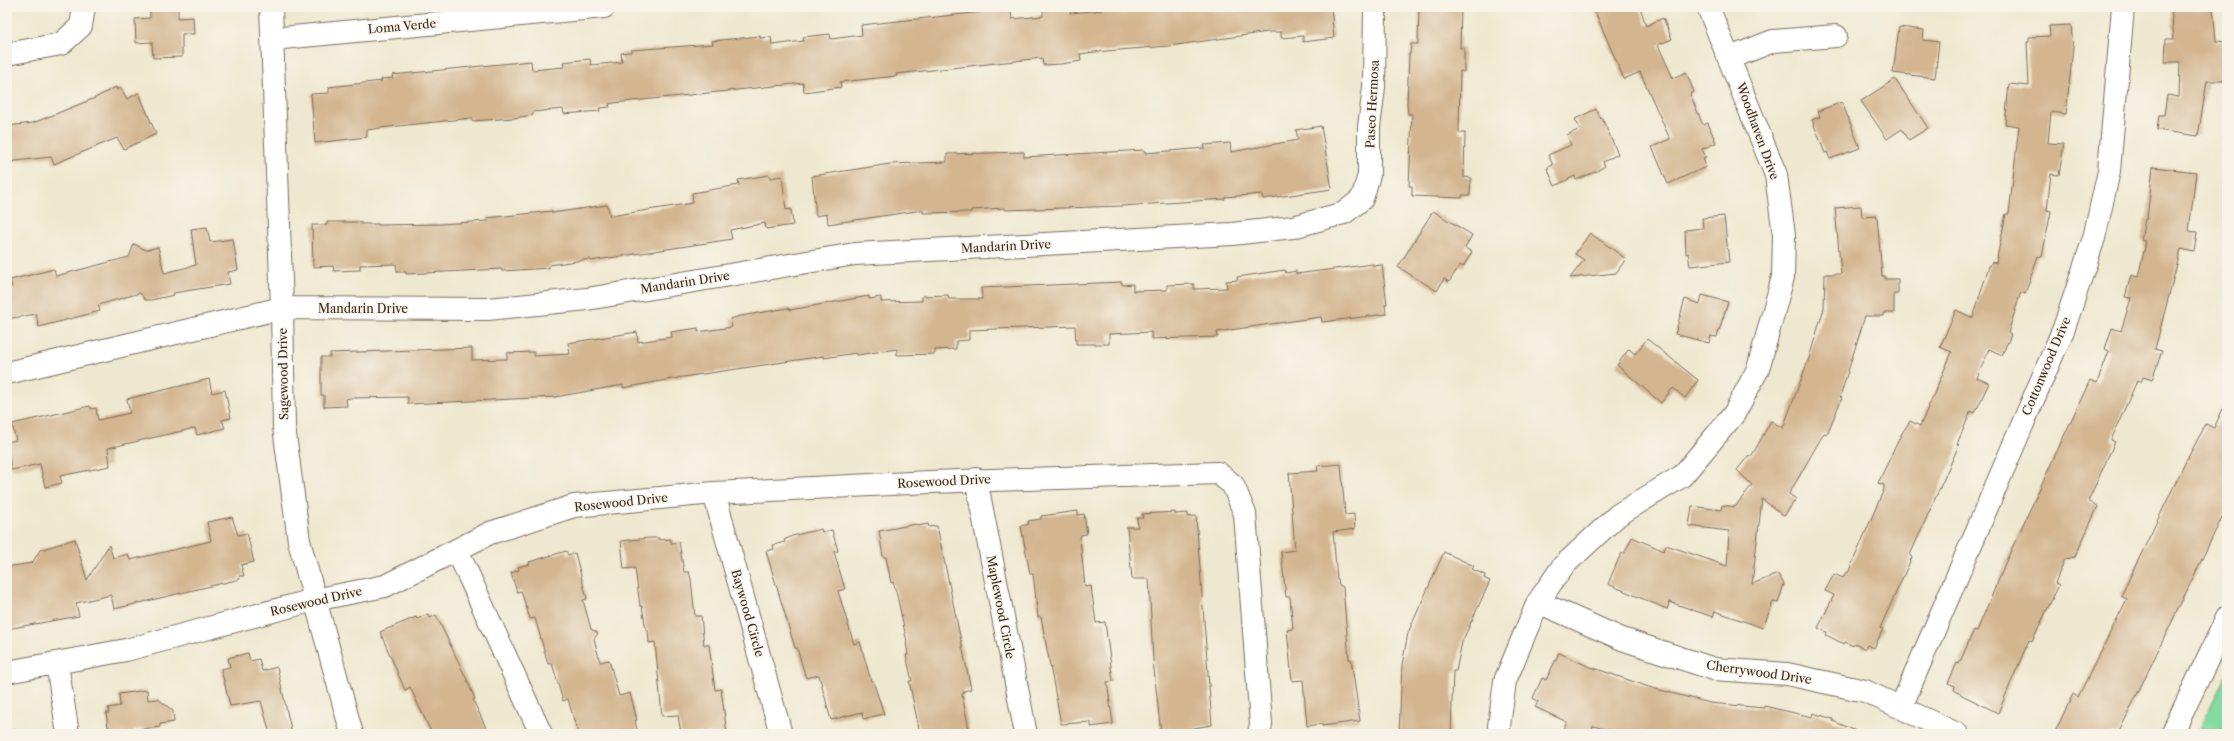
<svg xmlns="http://www.w3.org/2000/svg" width="2234" height="741" viewBox="0 0 2234 741" font-family="'Libre Caslon Text',serif">
	<rect width="100%" height="100%" fill="#f7f3e8"/>
	<filter id="ink" filterUnits="userSpaceOnUse"><feTurbulence type="fractalNoise" baseFrequency=".025" numOctaves="2"/><feDisplacementMap in="SourceGraphic" scale="8" xChannelSelector="R" yChannelSelector="G"/><feConvolveMatrix kernelMatrix="1 2 1 2 8 2 1 2 1" color-interpolation-filters="sRGB"/></filter>
	<filter id="wash" filterUnits="userSpaceOnUse"><feTurbulence type="fractalNoise" baseFrequency=".012" numOctaves="4" result="noise"/><feDisplacementMap in="SourceGraphic" scale="16" xChannelSelector="R" yChannelSelector="G"/><feGaussianBlur stdDeviation="0.9" result="paint"/><feColorMatrix in="noise" values="0 0 0 0 0 0 0 0 0 0 0 0 0 0 0 0 0 1.4 0 .05"/><feComposite in="paint" operator="in"/></filter>
	<g filter="url(#wash)">
		<rect width="100%" height="100%" fill="#efe8d0"/>
		<path fill="#84db9f" stroke="#60825e" d="M 2227,673 L 2227,734 L 2197,734 Z"/>
		<g id="blocks">
			<path fill="#d3b58f" d="M 150,7 L 178,7 L 178,18 L 193,17 L 194,34 L 182,34 L 182,57 L 153,58 L 152,42 L 136,43 L 135,19 L 150,18 Z
				M 1101,7 L 1331,7 L 1334,38 L 1303,42 L 1303,36 L 1281,38 L 1281,32 L 1268,32 L 1169,46 L 1094,52 L 1080,54 L 1081,61 L 1061,64 L 1043,65 L 1042,58 L 896,74 L 897,76 L 840,82 L 841,87 L 804,92 L 803,83 L 614,103 L 609,104 L 610,107 L 599,108 L 600,111 L 564,114 L 563,109 L 533,112 L 533,115 L 514,118 L 472,121 L 472,118 L 380,128 L 367,130 L 367,137 L 315,143 L 311,94 L 329,93 L 329,87 L 382,81 L 381,79 L 393,78 L 392,75 L 531,61 L 532,70 L 564,67 L 563,62 L 590,59 L 591,65 L 622,62 L 621,53 L 631,52 L 631,50 L 713,44 L 712,41 L 760,36 L 760,38 L 771,37 L 772,45 L 804,41 L 803,37 L 830,34 L 831,39 L 862,35 L 861,25 L 1001,10 L 1011,11 L 1012,19 L 1043,16 L 1043,10 L 1070,8 L 1070,13 L 1102,10 Z
				M 1419,7 L 1461,7 L 1460,48 L 1464,48 L 1464,72 L 1460,71 L 1459,133 L 1465,133 L 1464,177 L 1471,178 L 1470,195 L 1462,195 L 1462,198 L 1412,196 L 1412,186 L 1409,186 L 1412,114 L 1408,114 L 1407,104 L 1409,54 L 1410,54 L 1411,44 L 1418,44 Z
				M 1593,7 L 1640,7 L 1646,26 L 1663,18 L 1672,39 L 1658,45 L 1673,78 L 1686,72 L 1694,92 L 1690,94 L 1703,125 L 1708,123 L 1716,143 L 1702,149 L 1706,157 L 1703,158 L 1706,167 L 1668,184 L 1652,147 L 1670,139 L 1640,72 L 1624,79 Z
				M 2171,7 L 2213,7 L 2216,41 L 2226,42 L 2225,81 L 2207,81 L 2198,136 L 2157,130 L 2159,115 L 2164,115 L 2167,95 L 2179,97 L 2180,62 L 2165,62 L 2166,39 L 2174,39 Z
				M 2071,25 L 2073,47 L 2066,114 L 2051,112 L 2048,143 L 2064,144 L 2059,175 L 2051,174 L 2047,210 L 2051,211 L 2042,257 L 2038,256 L 2025,294 L 2021,292 L 2008,333 L 2011,335 L 2002,355 L 1989,349 L 1977,378 L 1989,383 L 1975,413 L 1971,411 L 1957,444 L 1959,445 L 1910,555 L 1912,557 L 1880,628 L 1883,629 L 1874,648 L 1867,645 L 1865,649 L 1855,643 L 1853,646 L 1845,642 L 1844,644 L 1826,635 L 1827,632 L 1818,628 L 1834,595 L 1825,591 L 1834,574 L 1843,578 L 1846,572 L 1848,573 L 1884,489 L 1884,485 L 1878,483 L 1902,433 L 1910,421 L 1920,426 L 1952,352 L 1940,347 L 1956,310 L 1973,318 L 1989,266 L 1990,266 L 1992,262 L 1996,263 L 2006,214 L 2009,214 L 2019,126 L 2005,124 L 2009,84 L 2029,86 L 2027,42 L 2029,42 L 2029,37 L 2050,36 L 2049,26 Z
				M 1899,27 L 1924,30 L 1923,40 L 1939,42 L 1935,78 L 1893,73 Z
				M 1895,79 L 1928,128 L 1909,140 L 1902,129 L 1887,139 L 1861,101 Z
				M 116,87 L 117,90 L 121,88 L 127,99 L 139,93 L 156,134 L 124,149 L 117,138 L 54,164 L 51,157 L 7,162 L 7,126 L 33,123 L 95,98 Z
				M 1842,102 L 1860,148 L 1830,159 L 1827,152 L 1825,153 L 1812,120 L 1820,117 L 1818,111 Z
				M 1596,109 L 1601,119 L 1602,118 L 1618,154 L 1603,162 L 1605,166 L 1597,171 L 1576,180 L 1575,176 L 1555,186 L 1547,168 L 1553,165 L 1548,155 L 1571,145 L 1567,135 L 1580,129 L 1575,119 Z
				M 1321,126 L 1332,189 L 1263,199 L 1262,194 L 1225,197 L 1225,199 L 1122,206 L 1005,210 L 1005,208 L 971,210 L 971,212 L 923,213 L 923,210 L 828,224 L 827,214 L 816,216 L 812,176 L 890,164 L 947,162 L 947,154 L 1024,152 L 1024,157 L 1145,150 L 1145,153 L 1205,148 L 1204,145 L 1230,143 L 1231,152 L 1298,140 L 1296,130 Z
				M 2153,167 L 2196,172 L 2189,231 L 2197,232 L 2194,252 L 2181,249 L 2155,349 L 2162,351 L 2152,380 L 2143,377 L 2141,382 L 2137,381 L 2111,440 L 2115,442 L 2088,501 L 2098,506 L 2075,557 L 2065,559 L 2055,583 L 2059,585 L 2032,641 L 2029,640 L 1998,713 L 1964,696 L 1954,690 L 1955,686 L 1948,683 L 1957,663 L 1959,664 L 1974,630 L 1977,631 L 2007,559 L 2090,380 L 2097,383 L 2109,351 L 2105,349 L 2112,328 L 2121,331 L 2131,298 L 2125,297 L 2131,275 L 2138,277 L 2145,247 L 2144,240 L 2141,240 L 2145,219 L 2147,219 Z
				M 769,175 L 770,178 L 782,176 L 786,210 L 791,209 L 793,225 L 766,229 L 765,223 L 730,230 L 732,239 L 590,261 L 590,259 L 549,265 L 549,268 L 502,271 L 501,269 L 406,274 L 406,272 L 397,272 L 396,264 L 360,265 L 360,270 L 334,271 L 333,266 L 313,267 L 312,225 L 327,225 L 327,222 L 361,222 L 361,224 L 378,224 L 378,225 L 441,224 L 488,221 L 487,218 L 552,211 L 552,213 L 607,205 L 610,216 L 693,203 L 692,193 L 739,185 L 738,180 Z
				M 1861,206 L 1862,217 L 1877,216 L 1882,276 L 1885,276 L 1885,279 L 1898,279 L 1898,294 L 1894,294 L 1894,313 L 1883,313 L 1883,316 L 1865,316 L 1840,397 L 1842,398 L 1827,434 L 1824,433 L 1789,494 L 1796,499 L 1784,516 L 1762,499 L 1752,584 L 1778,574 L 1784,584 L 1778,603 L 1773,602 L 1763,628 L 1715,611 L 1713,617 L 1670,602 L 1667,609 L 1608,584 L 1618,560 L 1622,553 L 1624,554 L 1632,537 L 1664,551 L 1666,545 L 1727,566 L 1729,531 L 1689,526 L 1692,506 L 1721,510 L 1722,505 L 1735,507 L 1752,485 L 1737,470 L 1749,455 L 1751,457 L 1771,421 L 1783,428 L 1809,358 L 1824,308 L 1825,274 L 1841,274 L 1835,208 Z
				M 1433,211 L 1472,235 L 1465,248 L 1472,252 L 1463,267 L 1460,265 L 1449,282 L 1444,279 L 1437,291 L 1398,267 Z
				M 1724,216 L 1729,262 L 1690,266 L 1688,253 L 1686,254 L 1685,230 L 1703,228 L 1702,218 Z
				M 207,227 L 210,242 L 233,239 L 238,270 L 228,272 L 230,284 L 173,293 L 174,295 L 151,300 L 145,300 L 140,293 L 98,305 L 100,311 L 39,327 L 36,314 L 7,319 L 7,288 L 12,287 L 10,280 L 54,269 L 56,276 L 129,257 L 134,244 L 146,250 L 158,247 L 164,273 L 196,265 L 191,229 Z
				M 1590,233 L 1626,259 L 1616,273 L 1570,278 L 1584,260 L 1575,254 Z
				M 1373,264 L 1373,266 L 1382,265 L 1387,304 L 1385,304 L 1386,314 L 1322,322 L 1321,317 L 1271,324 L 1217,332 L 1218,337 L 1151,339 L 1151,332 L 1109,334 L 1109,344 L 1076,344 L 1075,326 L 969,330 L 969,340 L 956,341 L 956,349 L 935,350 L 935,354 L 897,355 L 897,349 L 857,355 L 856,353 L 824,358 L 824,356 L 683,377 L 623,388 L 623,385 L 555,397 L 408,404 L 408,397 L 350,398 L 346,399 L 347,406 L 324,407 L 324,395 L 321,395 L 321,357 L 330,357 L 330,353 L 472,348 L 472,360 L 507,359 L 507,353 L 534,352 L 534,356 L 570,354 L 568,343 L 637,332 L 638,342 L 672,337 L 671,332 L 698,328 L 698,332 L 732,327 L 730,319 L 740,316 L 789,308 L 790,310 L 869,296 L 869,299 L 881,297 L 881,302 L 922,301 L 922,296 L 948,295 L 949,299 L 982,299 L 981,288 L 1122,282 L 1122,285 L 1133,284 L 1133,291 L 1167,290 L 1167,285 L 1194,284 L 1194,289 L 1227,288 L 1226,281 L 1238,280 L 1237,277 L 1285,270 L 1286,273 L 1296,271 L 1296,274 Z
				M 1702,295 L 1728,302 L 1717,337 L 1711,336 L 1709,343 L 1675,334 L 1685,299 L 1700,304 Z
				M 1647,339 L 1698,380 L 1685,398 L 1673,388 L 1661,403 L 1617,365 L 1629,349 L 1635,354 Z
				M 209,379 L 212,393 L 225,390 L 231,418 L 222,420 L 225,428 L 197,435 L 195,428 L 108,448 L 110,466 L 60,476 L 62,483 L 45,487 L 40,464 L 11,470 L 7,442 L 16,440 L 12,424 L 90,406 L 91,409 L 96,408 L 98,420 L 130,413 L 127,399 Z
				M 2227,400 L 2227,507 L 2118,734 L 2054,734 L 2073,694 L 2078,697 L 2127,599 L 2121,596 L 2186,461 L 2206,424 L 2214,428 Z
				M 1341,464 L 1345,515 L 1354,514 L 1355,529 L 1333,532 L 1337,579 L 1338,579 L 1339,585 L 1343,587 L 1349,659 L 1351,659 L 1360,721 L 1322,726 L 1322,724 L 1307,726 L 1303,680 L 1292,681 L 1287,630 L 1293,629 L 1290,597 L 1286,597 L 1281,552 L 1295,550 L 1289,473 L 1318,471 L 1317,466 Z
				M 1078,511 L 1078,515 L 1084,514 L 1087,534 L 1081,535 L 1080,538 L 1085,587 L 1091,586 L 1096,623 L 1105,622 L 1113,681 L 1107,682 L 1113,724 L 1091,727 L 1091,722 L 1061,724 L 1041,617 L 1038,617 L 1033,574 L 1030,574 L 1021,526 L 1029,524 L 1028,521 L 1041,519 L 1041,516 Z
				M 1175,512 L 1175,514 L 1188,513 L 1188,517 L 1196,516 L 1212,725 L 1182,730 L 1182,734 L 1161,734 L 1153,660 L 1149,579 L 1132,579 L 1127,527 L 1138,527 L 1137,518 L 1143,518 L 1142,514 Z
				M 232,517 L 238,535 L 247,533 L 254,562 L 241,565 L 244,576 L 239,576 L 240,579 L 114,609 L 111,595 L 76,603 L 79,616 L 7,629 L 7,567 L 32,563 L 40,550 L 75,539 L 87,580 L 109,545 L 113,558 L 128,554 L 130,560 L 211,541 L 207,522 Z
				M 916,524 L 917,526 L 928,524 L 929,527 L 937,526 L 971,689 L 964,691 L 962,695 L 970,734 L 920,734 L 909,681 L 912,681 L 906,655 L 908,655 L 906,642 L 907,642 L 897,595 L 893,582 L 891,583 L 886,557 L 883,557 L 879,531 Z
				M 821,529 L 822,532 L 832,530 L 838,551 L 834,552 L 845,589 L 838,591 L 854,644 L 860,642 L 871,681 L 873,681 L 884,714 L 863,719 L 862,712 L 831,720 L 819,675 L 806,678 L 797,648 L 795,648 L 766,551 L 774,549 L 773,545 L 785,542 L 784,540 L 792,536 Z
				M 649,538 L 659,538 L 659,540 L 671,539 L 671,543 L 679,542 L 684,572 L 689,572 L 691,579 L 695,616 L 701,616 L 704,645 L 709,645 L 715,690 L 721,689 L 727,734 L 681,734 L 678,715 L 662,716 L 655,642 L 649,643 L 648,630 L 646,630 L 642,606 L 640,606 L 635,568 L 624,569 L 621,541 Z
				M 566,551 L 568,555 L 575,553 L 587,599 L 583,600 L 591,629 L 598,633 L 594,639 L 600,662 L 609,660 L 619,696 L 630,693 L 637,720 L 635,720 L 638,734 L 578,734 L 568,699 L 563,701 L 552,663 L 548,664 L 535,618 L 530,619 L 521,591 L 517,592 L 511,573 L 519,570 L 518,567 L 530,564 L 529,562 Z
				M 1444,552 L 1474,566 L 1472,569 L 1485,575 L 1484,578 L 1490,581 L 1462,642 L 1456,671 L 1453,671 L 1451,734 L 1399,734 L 1402,665 L 1408,633 Z
				M 428,614 L 430,618 L 436,615 L 467,680 L 475,699 L 473,700 L 489,734 L 432,734 L 410,687 L 405,690 L 380,632 L 416,617 L 417,619 Z
				M 248,653 L 250,661 L 259,659 L 262,671 L 277,667 L 292,734 L 270,734 L 261,701 L 230,706 L 221,669 L 230,667 L 228,658 Z
				M 1559,653 L 1588,666 L 1652,688 L 1710,703 L 1764,708 L 1764,706 L 1812,717 L 1813,713 L 1833,719 L 1833,721 L 1863,734 L 1625,734 L 1593,726 L 1590,734 L 1562,734 L 1567,722 L 1535,707 L 1538,701 L 1533,698 L 1542,678 L 1546,680 Z
				M 147,690 L 148,700 L 158,699 L 173,711 L 174,722 L 160,724 L 160,727 L 133,730 L 134,734 L 109,734 L 106,713 L 109,713 L 108,708 L 120,706 L 119,694 Z"/>
		</g>
	</g>
	<g filter="url(#ink)">
		<use href="#blocks" fill-opacity="0" stroke="#7a6c5c" stroke-width="1"/>
		<g fill="none" stroke-linecap="round" stroke-linejoin="round">
			<g stroke="#7a6c5c" stroke-width="24">
				<path id="minor" d="M 271,7 L 282,308 L 284,427 L 299,541 L 352,734
					M 272,39 L 604,7
					M 7,54 L 61,44 L 81,26 L 84,7
					M 1730,58 L 1773,41 L 1836,36
					M 7,373 L 282,308 L 488,309 L 587,299 L 855,254 L 1232,234 L 1293,227 L 1344,213 L 1362,199 L 1369,175 L 1369,127 L 1374,87 L 1375,7
					M 976,479 L 1026,734
					M 714,493 L 781,734
					M 457,550 L 541,734
					M 1538,602 L 1622,639 L 1714,669 L 1787,674 L 1865,691 L 1957,734
					M 57,664 L 68,734
					M 7,672 L 126,650 L 314,600 L 385,586 L 490,533 L 574,506 L 714,493 L 930,482 L 1218,473 L 1233,485 L 1245,514 L 1261,724 L 1259,734
					M 1901,707 L 2064,328 L 2094,238 L 2109,171 L 2123,7
					M 1498,734 L 1505,681 L 1538,602 L 1563,566 L 1618,515 L 1682,476 L 1734,414 L 1758,369 L 1783,277 L 1784,235 L 1776,175 L 1708,7
					M 2172,734 L 2227,618"/>
			</g>
			<use href="#minor" stroke="#fff" stroke-width="22"/>
		</g>
	</g>
	<g text-anchor="middle" dominant-baseline="central" stroke-width="3" stroke-linejoin="round" paint-order="stroke">
		<g font-size="12" fill="#3b2a1e" stroke="#f7f3e8">
			<text transform="translate(402 26) rotate(-5)">Loma Verde</text>
			<text transform="translate(1372 104) rotate(-87)">Paseo Hermosa</text>
			<text transform="translate(1758 131) rotate(70)">Woodhaven Drive</text>
			<text transform="translate(1006 246) rotate(-3)">Mandarin Drive</text>
			<text transform="translate(685 282) rotate(-9)">Mandarin Drive</text>
			<text x="363" y="308">Mandarin Drive</text>
			<text transform="translate(2046 366) rotate(-67)">Cottonwood Drive</text>
			<text transform="translate(283 374) rotate(-91)">Sagewood Drive</text>
			<text transform="translate(944 481) rotate(-3)">Rosewood Drive</text>
			<text transform="translate(621 502) rotate(-6)">Rosewood Drive</text>
			<text transform="translate(316 601) rotate(-13)">Rosewood Drive</text>
			<text transform="translate(1001 607) rotate(79)">Maplewood Circle</text>
			<text transform="translate(748 613) rotate(74)">Baywood Circle</text>
			<text transform="translate(1759 672) rotate(8)">Cherrywood Drive</text>
		</g>
	</g>
	<rect width="2234" height="741" fill="none" stroke="#f7f3e8" stroke-width="24"/>
</svg>
